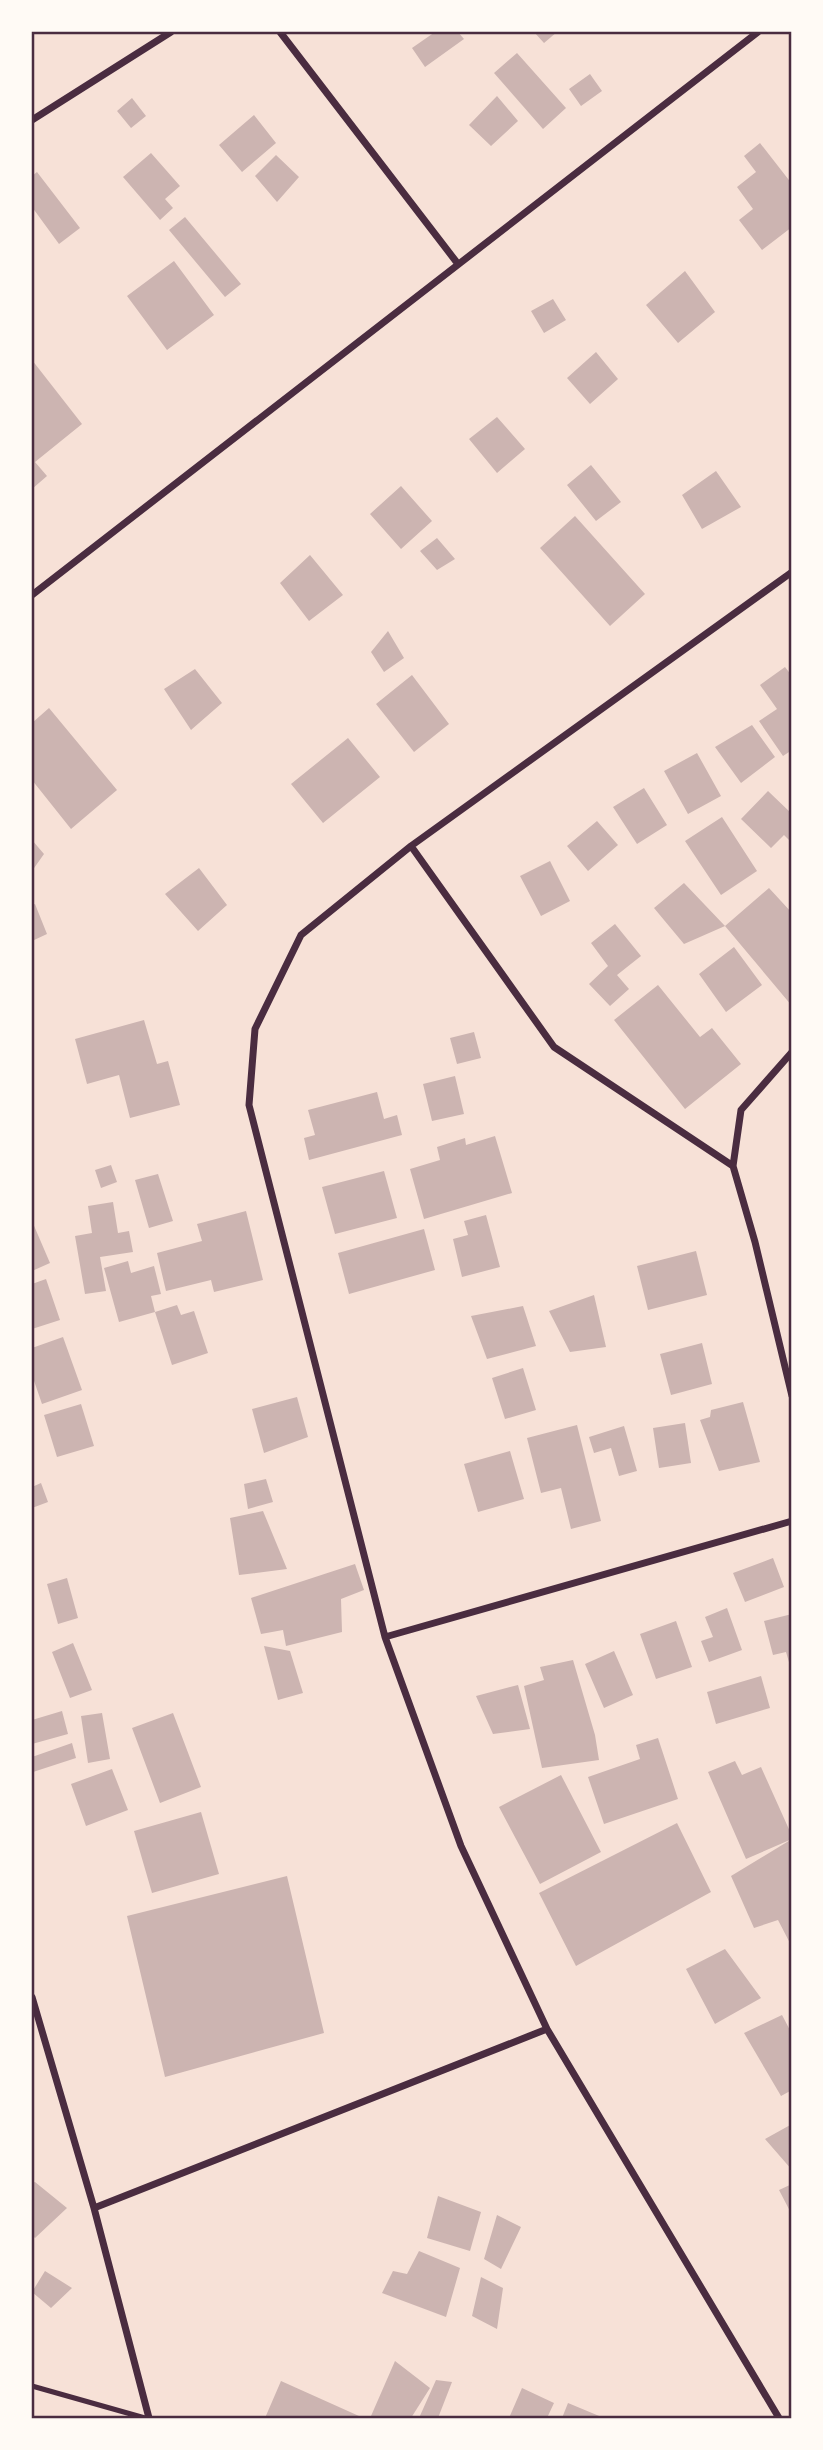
<svg xmlns="http://www.w3.org/2000/svg" width="823" height="2450" viewBox="0 0 823 2450" font-family="Signika,sans-serif">
	<rect width="100%" height="100%" fill="#f7e1d7"/>
	<path fill="#ccb4b1" d="M 435,32 L 458,32 L 464,39 L 425,67 L 412,48 Z
		M 534,32 L 557,32 L 544,43 Z
		M 517,53 L 566,108 L 543,129 L 494,73 Z
		M 590,74 L 602,91 L 581,106 L 569,89 Z
		M 497,96 L 518,121 L 491,146 L 469,125 Z
		M 132,98 L 146,116 L 131,128 L 117,111 Z
		M 254,115 L 276,143 L 242,172 L 219,145 Z
		M 760,143 L 792,184 L 792,227 L 762,250 L 739,220 L 753,209 L 737,187 L 756,172 L 744,156 Z
		M 151,153 L 180,186 L 165,199 L 173,208 L 160,220 L 123,177 Z
		M 276,155 L 299,177 L 277,202 L 255,176 Z
		M 37,172 L 80,228 L 59,244 L 32,207 L 32,176 Z
		M 185,217 L 241,284 L 225,297 L 169,230 Z
		M 174,261 L 214,315 L 167,350 L 127,296 Z
		M 685,271 L 715,312 L 678,343 L 646,305 Z
		M 553,299 L 566,320 L 544,333 L 531,311 Z
		M 596,352 L 618,379 L 590,404 L 567,378 Z
		M 32,360 L 82,424 L 35,462 L 47,476 L 32,489 Z
		M 497,417 L 525,449 L 497,473 L 469,439 Z
		M 591,465 L 621,502 L 596,521 L 567,485 Z
		M 716,471 L 741,507 L 702,529 L 682,495 Z
		M 401,486 L 432,521 L 401,549 L 370,514 Z
		M 575,516 L 645,594 L 610,626 L 540,548 Z
		M 437,538 L 455,559 L 437,570 L 420,551 Z
		M 310,555 L 343,595 L 309,621 L 280,583 Z
		M 388,631 L 404,658 L 384,672 L 371,652 Z
		M 785,667 L 792,676 L 792,750 L 783,756 L 759,721 L 777,709 L 760,685 Z
		M 195,669 L 222,703 L 191,730 L 164,689 Z
		M 412,675 L 449,724 L 414,752 L 376,704 Z
		M 49,708 L 117,790 L 71,829 L 32,780 L 32,723 Z
		M 752,725 L 775,757 L 741,783 L 715,747 Z
		M 348,738 L 380,777 L 323,823 L 291,784 Z
		M 697,753 L 721,796 L 688,814 L 664,771 Z
		M 644,788 L 667,825 L 637,844 L 613,807 Z
		M 768,791 L 792,814 L 792,843 L 784,835 L 771,848 L 741,819 Z
		M 722,817 L 757,871 L 721,895 L 685,841 Z
		M 597,821 L 618,845 L 588,871 L 567,846 Z
		M 32,840 L 44,854 L 32,871 Z
		M 550,861 L 570,901 L 541,916 L 520,876 Z
		M 199,868 L 227,905 L 198,931 L 165,894 Z
		M 684,883 L 725,926 L 684,944 L 654,908 Z
		M 769,888 L 792,913 L 792,1006 L 725,926 Z
		M 35,904 L 47,934 L 32,941 L 32,905 Z
		M 615,924 L 641,956 L 617,975 L 629,989 L 610,1006 L 589,984 L 608,966 L 591,943 Z
		M 734,947 L 762,985 L 726,1012 L 699,974 Z
		M 658,985 L 700,1037 L 712,1028 L 741,1064 L 685,1109 L 614,1020 Z
		M 144,1020 L 157,1064 L 168,1061 L 180,1105 L 130,1118 L 119,1075 L 87,1084 L 75,1039 Z
		M 474,1032 L 481,1058 L 457,1064 L 450,1038 Z
		M 455,1076 L 464,1114 L 432,1121 L 423,1084 Z
		M 377,1092 L 384,1119 L 397,1115 L 402,1135 L 309,1160 L 304,1138 L 315,1135 L 308,1110 Z
		M 495,1136 L 512,1193 L 424,1219 L 410,1169 L 440,1160 L 437,1147 L 465,1138 L 466,1145 Z
		M 111,1165 L 117,1182 L 101,1188 L 95,1170 Z
		M 384,1171 L 397,1218 L 335,1234 L 322,1187 Z
		M 158,1174 L 173,1221 L 149,1228 L 135,1180 Z
		M 113,1202 L 118,1233 L 129,1231 L 133,1252 L 100,1257 L 106,1291 L 85,1294 L 75,1236 L 92,1233 L 88,1206 Z
		M 246,1211 L 263,1280 L 214,1292 L 211,1280 L 166,1291 L 157,1253 L 202,1241 L 197,1224 Z
		M 486,1215 L 500,1267 L 462,1277 L 453,1239 L 468,1235 L 464,1221 Z
		M 32,1221 L 50,1263 L 32,1271 Z
		M 424,1229 L 435,1270 L 349,1294 L 338,1253 Z
		M 696,1251 L 707,1295 L 648,1310 L 637,1266 Z
		M 128,1261 L 131,1273 L 154,1266 L 161,1294 L 151,1296 L 155,1312 L 119,1322 L 104,1268 Z
		M 46,1279 L 60,1320 L 32,1329 L 32,1284 Z
		M 594,1295 L 606,1347 L 570,1352 L 549,1311 Z
		M 177,1305 L 181,1315 L 194,1311 L 208,1353 L 172,1365 L 155,1312 Z
		M 523,1306 L 536,1346 L 487,1359 L 471,1316 Z
		M 63,1337 L 82,1390 L 42,1404 L 32,1375 L 32,1348 Z
		M 702,1343 L 712,1384 L 671,1395 L 660,1354 Z
		M 523,1368 L 536,1410 L 505,1419 L 492,1378 Z
		M 297,1397 L 308,1437 L 264,1453 L 252,1409 Z
		M 743,1402 L 760,1462 L 719,1471 L 700,1420 L 710,1417 L 711,1410 Z
		M 81,1404 L 94,1446 L 57,1457 L 44,1415 Z
		M 685,1423 L 691,1463 L 659,1468 L 653,1428 Z
		M 577,1425 L 601,1521 L 571,1529 L 561,1488 L 541,1493 L 527,1438 Z
		M 624,1426 L 637,1471 L 619,1476 L 611,1448 L 594,1453 L 589,1437 Z
		M 510,1451 L 524,1499 L 478,1512 L 464,1464 Z
		M 266,1479 L 273,1502 L 248,1509 L 244,1484 Z
		M 41,1483 L 48,1502 L 32,1508 L 32,1487 Z
		M 263,1511 L 287,1569 L 239,1575 L 230,1518 Z
		M 773,1558 L 784,1587 L 745,1602 L 733,1573 Z
		M 355,1564 L 364,1590 L 341,1599 L 342,1632 L 286,1646 L 283,1630 L 261,1634 L 251,1598 Z
		M 67,1578 L 78,1618 L 58,1624 L 47,1584 Z
		M 727,1608 L 742,1650 L 709,1662 L 701,1641 L 713,1637 L 705,1617 Z
		M 792,1614 L 792,1669 L 791,1669 L 786,1652 L 773,1655 L 764,1621 Z
		M 676,1621 L 692,1667 L 656,1679 L 640,1634 Z
		M 73,1643 L 92,1690 L 70,1698 L 52,1652 Z
		M 264,1646 L 290,1651 L 303,1693 L 278,1700 Z
		M 614,1651 L 633,1695 L 604,1708 L 585,1664 Z
		M 573,1660 L 595,1735 L 599,1760 L 542,1768 L 524,1686 L 544,1680 L 540,1667 Z
		M 761,1676 L 770,1708 L 716,1724 L 707,1692 Z
		M 518,1685 L 530,1729 L 493,1734 L 476,1696 Z
		M 62,1711 L 68,1734 L 32,1744 L 32,1720 Z
		M 102,1713 L 110,1759 L 88,1763 L 81,1716 Z
		M 173,1713 L 201,1787 L 160,1803 L 132,1728 Z
		M 658,1738 L 678,1799 L 604,1824 L 588,1777 L 640,1759 L 636,1745 Z
		M 72,1743 L 76,1758 L 33,1772 L 32,1757 Z
		M 735,1761 L 742,1775 L 761,1767 L 792,1836 L 792,1839 L 746,1859 L 708,1772 Z
		M 112,1769 L 128,1810 L 86,1826 L 71,1784 Z
		M 561,1775 L 601,1852 L 540,1884 L 499,1807 Z
		M 201,1812 L 219,1874 L 152,1893 L 134,1831 Z
		M 677,1823 L 711,1892 L 576,1966 L 539,1893 Z
		M 792,1839 L 792,1947 L 778,1920 L 754,1928 L 731,1876 Z
		M 287,1876 L 324,2033 L 165,2077 L 127,1916 Z
		M 725,1949 L 761,1998 L 715,2024 L 686,1969 Z
		M 782,2015 L 792,2034 L 792,2090 L 781,2096 L 744,2033 Z
		M 792,2124 L 792,2170 L 765,2139 Z
		M 35,2182 L 67,2208 L 35,2238 L 32,2235 L 32,2183 Z
		M 792,2184 L 792,2215 L 779,2190 Z
		M 438,2196 L 481,2212 L 470,2251 L 427,2238 Z
		M 497,2215 L 521,2227 L 501,2269 L 484,2259 Z
		M 419,2251 L 460,2268 L 446,2317 L 382,2293 L 393,2271 L 407,2274 Z
		M 45,2271 L 72,2288 L 51,2308 L 32,2292 Z
		M 481,2277 L 503,2288 L 497,2329 L 472,2316 Z
		M 395,2361 L 430,2388 L 411,2418 L 374,2418 L 371,2416 Z
		M 436,2380 L 452,2382 L 438,2418 L 419,2418 Z
		M 281,2381 L 359,2416 L 358,2418 L 265,2418 Z
		M 522,2388 L 554,2403 L 547,2418 L 509,2418 Z
		M 568,2403 L 604,2418 L 562,2418 Z"/>
	<g fill="none" stroke-linecap="round" stroke-linejoin="round">
		<path stroke="#4a2c40" stroke-width="5" d="M 32,2386 L 145,2418"/>
		<path stroke="#4a2c40" stroke-width="7" d="M 280,32 L 458,264
			M 32,120 L 171,32
			M 32,595 L 758,32
			M 411,846 L 554,1047 L 733,1166
			M 792,1052 L 741,1110 L 733,1166 L 755,1242 L 792,1396
			M 385,1637 L 792,1521
			M 32,1997 L 94,2208 L 149,2418
			M 94,2208 L 547,2029
			M 779,2418 L 547,2029 L 461,1846 L 385,1637 L 249,1105 L 255,1029 L 301,935 L 411,846 L 792,572"/>
	</g>
	<rect width="823" height="2450" fill="none" stroke="#fffaf5" stroke-width="66"/>
	<rect x="33" y="33" width="757" height="2384" fill="none" stroke="#4a2c40" stroke-width="2.5"/>
</svg>
